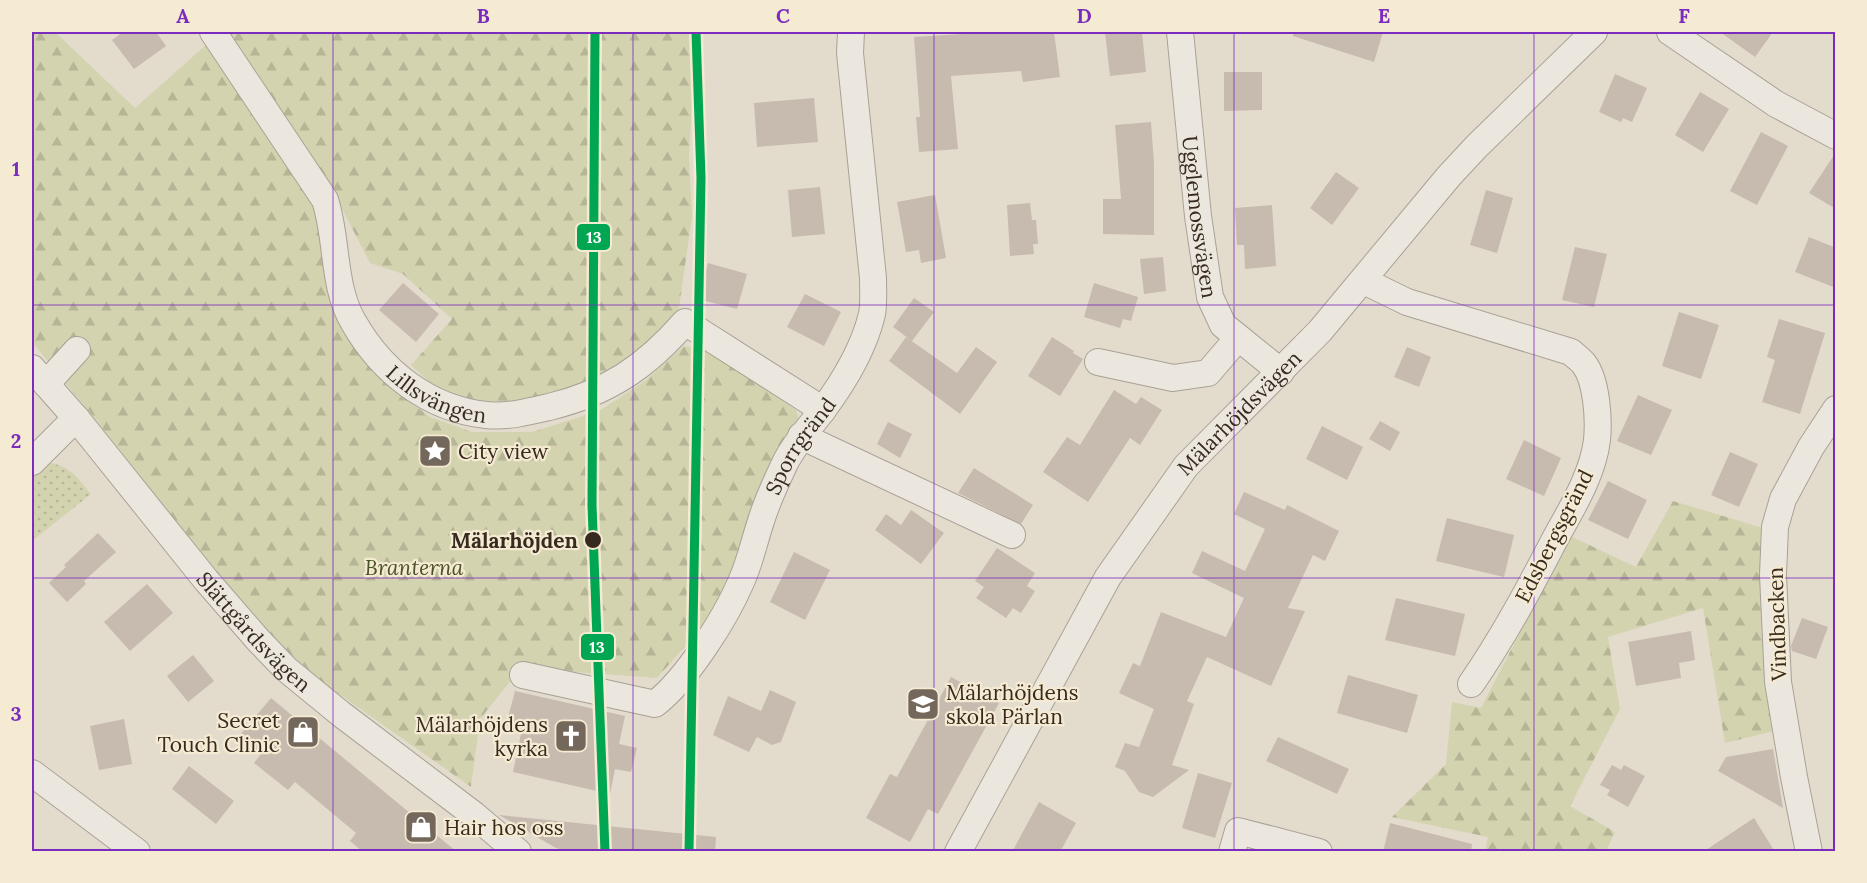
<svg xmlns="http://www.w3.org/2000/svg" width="1867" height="883" viewBox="0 0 1867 883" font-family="Lora,serif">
	<defs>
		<pattern id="grass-dots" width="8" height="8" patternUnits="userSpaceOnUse" patternTransform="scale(1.5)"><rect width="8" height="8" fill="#d3d3af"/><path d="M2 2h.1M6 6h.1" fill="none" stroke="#b6b596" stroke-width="1.8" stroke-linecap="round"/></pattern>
		<pattern id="forest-firs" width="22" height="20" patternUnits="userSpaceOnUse" patternTransform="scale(1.5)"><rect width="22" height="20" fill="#d3d3af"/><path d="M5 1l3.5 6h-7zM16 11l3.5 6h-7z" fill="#b6b596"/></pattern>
	</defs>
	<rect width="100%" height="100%" fill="#e3dccd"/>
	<path fill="url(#grass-dots)" d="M 47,462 C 71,467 76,476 91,494 L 32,541 L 32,479 L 38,466 Z"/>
	<path fill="url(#forest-firs)" d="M 32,32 L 55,32 L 135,108 L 206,45 L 317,208 L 321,249 L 331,301 L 363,359 L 395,390 L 430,417 L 472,432 L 532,432 L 599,411 L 645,381 L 684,346 L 707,351 L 796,410 L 800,425 L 736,564 L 703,626 L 657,678 L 521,668 L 480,719 L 471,787 L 322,682 L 256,623 L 96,420 L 32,342 Z
		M 225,32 L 693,32 L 696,40 L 689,155 L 692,216 L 678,315 L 622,368 L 576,388 L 512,402 L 475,401 L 437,390 L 411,365 L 452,319 L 403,274 L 370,263 L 333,191 Z
		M 1673,501 L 1763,528 L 1775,731 L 1725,743 L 1703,608 L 1608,637 L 1620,709 L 1570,806 L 1615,832 L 1606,851 L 1485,851 L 1488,837 L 1392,817 L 1446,764 L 1452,702 L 1481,708 L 1570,536 L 1636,567 Z"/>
	<path fill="#c7baae" d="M 123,32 L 156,32 L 166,46 L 134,69 L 112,40 Z
		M 996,32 L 1054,32 L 1060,77 L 1023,82 L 1021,71 L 951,76 L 958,149 L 919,152 L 916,117 L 920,117 L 914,37 Z
		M 1105,32 L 1142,32 L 1146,72 L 1110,76 Z
		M 1293,32 L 1383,32 L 1374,62 L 1293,36 Z
		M 1720,32 L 1773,32 L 1755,57 Z
		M 1224,72 L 1262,72 L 1262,110 L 1224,111 Z
		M 1615,74 L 1647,88 L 1632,122 L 1623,118 L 1621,122 L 1599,112 Z
		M 1700,92 L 1729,109 L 1703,152 L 1675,135 Z
		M 814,98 L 818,142 L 757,147 L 754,103 Z
		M 1151,122 L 1154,164 L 1154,235 L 1103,234 L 1103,199 L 1121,199 L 1115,125 Z
		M 1761,132 L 1788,146 L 1757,205 L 1730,191 Z
		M 1836,152 L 1836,209 L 1809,193 Z
		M 1336,172 L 1359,188 L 1332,225 L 1310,208 Z
		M 820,187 L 825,234 L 792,237 L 788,190 Z
		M 1486,190 L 1513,198 L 1497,253 L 1470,245 Z
		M 935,195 L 946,258 L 921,263 L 919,250 L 906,252 L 897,202 Z
		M 1030,203 L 1032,220 L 1036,220 L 1038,244 L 1033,244 L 1034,254 L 1010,256 L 1007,205 Z
		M 1272,205 L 1276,266 L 1245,269 L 1244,245 L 1237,245 L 1235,208 Z
		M 1809,237 L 1836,248 L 1836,288 L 1795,272 Z
		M 1575,247 L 1607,254 L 1594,307 L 1562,300 Z
		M 1163,257 L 1166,291 L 1144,294 L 1140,259 Z
		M 708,263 L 747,274 L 737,309 L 698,299 Z
		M 403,283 L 439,314 L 416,342 L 379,310 Z
		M 1094,283 L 1138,297 L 1131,321 L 1123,319 L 1120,328 L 1084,317 Z
		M 805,294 L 841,312 L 824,346 L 787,327 Z
		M 914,298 L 934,312 L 912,341 L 893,327 Z
		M 1679,312 L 1719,325 L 1701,379 L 1662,366 Z
		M 1779,319 L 1825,333 L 1800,414 L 1762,402 L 1775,360 L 1767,357 Z
		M 906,337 L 957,373 L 976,347 L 997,362 L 960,414 L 889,361 Z
		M 1052,337 L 1074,351 L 1073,353 L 1083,359 L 1060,396 L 1028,376 Z
		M 1407,347 L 1431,357 L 1419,387 L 1394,377 Z
		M 1114,390 L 1136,404 L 1141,397 L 1162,410 L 1140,445 L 1130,438 L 1088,502 L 1043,472 L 1067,437 L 1080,445 Z
		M 1638,395 L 1672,410 L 1651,455 L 1617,441 Z
		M 1380,421 L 1400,432 L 1390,451 L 1369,439 Z
		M 888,422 L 912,434 L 900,458 L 877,444 Z
		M 1322,426 L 1363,447 L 1347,480 L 1306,459 Z
		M 1524,440 L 1561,458 L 1544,496 L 1506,479 Z
		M 1730,452 L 1758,464 L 1739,507 L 1711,495 Z
		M 974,468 L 1033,505 L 1021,524 L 958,493 Z
		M 1608,481 L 1647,500 L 1628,539 L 1588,520 Z
		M 1244,492 L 1285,510 L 1287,505 L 1339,531 L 1325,561 L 1313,555 L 1288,608 L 1305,611 L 1271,686 L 1207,657 L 1187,701 L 1194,704 L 1172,765 L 1189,770 L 1153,797 L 1139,792 L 1125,771 L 1115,767 L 1125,743 L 1139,747 L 1154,709 L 1119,693 L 1133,663 L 1140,666 L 1161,612 L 1226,637 L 1244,598 L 1192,573 L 1202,551 L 1245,571 L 1265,529 L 1234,514 Z
		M 911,510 L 944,533 L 921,564 L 875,530 L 886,514 L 901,525 Z
		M 1447,518 L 1514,535 L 1504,577 L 1436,561 Z
		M 98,533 L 116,552 L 84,581 L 86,584 L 67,602 L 49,583 L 66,567 L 64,565 Z
		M 997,548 L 1035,573 L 1027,586 L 1035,591 L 1021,613 L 1013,608 L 1006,618 L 976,598 L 984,587 L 975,581 Z
		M 794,552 L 830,570 L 805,620 L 770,602 Z
		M 147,584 L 173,613 L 130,651 L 104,622 Z
		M 1396,598 L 1465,614 L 1455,656 L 1385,640 Z
		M 1802,618 L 1828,627 L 1816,659 L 1792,651 L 1791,646 Z
		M 1691,631 L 1695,660 L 1679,663 L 1681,678 L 1636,686 L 1628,642 Z
		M 193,655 L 214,681 L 188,702 L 167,676 Z
		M 1348,675 L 1418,695 L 1407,733 L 1337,713 Z
		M 951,677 L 999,703 L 938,814 L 928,809 L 910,842 L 866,818 L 890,774 L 897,777 Z
		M 770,690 L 796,702 L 781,742 L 772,745 L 757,737 L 749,752 L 713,735 L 728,696 L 761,711 Z
		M 515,691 L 625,716 L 619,744 L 637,748 L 631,772 L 615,769 L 610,794 L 513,772 L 522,729 L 506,725 Z
		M 271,698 L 457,852 L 363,852 L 350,841 L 356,833 L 295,782 L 288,790 L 254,763 L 261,754 L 239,736 Z
		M 124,719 L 132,764 L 99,770 L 90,726 Z
		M 1278,737 L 1349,769 L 1337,794 L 1266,761 Z
		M 1773,749 L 1783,808 L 1718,771 L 1726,757 Z
		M 1612,765 L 1621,770 L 1624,765 L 1645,776 L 1628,807 L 1607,795 L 1610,790 L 1600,785 Z
		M 189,766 L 234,801 L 216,824 L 172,789 Z
		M 1198,773 L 1232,783 L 1215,838 L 1182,828 Z
		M 1039,802 L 1076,823 L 1060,852 L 1012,852 Z
		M 499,815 L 716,837 L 715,852 L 570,852 L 556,848 Z
		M 1754,818 L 1775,852 L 1703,852 Z
		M 1390,823 L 1472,844 L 1471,852 L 1383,852 Z"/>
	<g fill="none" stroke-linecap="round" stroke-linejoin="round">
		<g stroke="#a8a196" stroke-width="28">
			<g id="minor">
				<path id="s1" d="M 213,32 L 325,200 C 338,239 332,287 354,323 C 382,372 429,409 486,415 C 508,417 528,412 549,407 C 607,393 646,367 685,322 L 823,410"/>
				<path id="s2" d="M 1180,32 L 1198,216 L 1210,297 L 1223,325 L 1281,372"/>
				<path d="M 1670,32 L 1776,104 L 1836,136"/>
				<path d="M 1364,281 L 1407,302 L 1571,352 C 1575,356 1581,360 1584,364 C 1597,381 1599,420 1597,440 C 1593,474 1572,508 1556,537 C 1530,587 1503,638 1471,684"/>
				<path d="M 1098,362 L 1173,378 L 1208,373 L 1238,338"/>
				<path id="s3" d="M 32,368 L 76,418 L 206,580 L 259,641 L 286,669 L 341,714 L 473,814 L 518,852"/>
				<path d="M 46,384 L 77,350"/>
				<path d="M 801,436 L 1012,535"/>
				<path d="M 32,462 L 76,418"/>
				<path id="s4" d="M 523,675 L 655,704 C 687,679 725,619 741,582 C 750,562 754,542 761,521 C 767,501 776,482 785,463 C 795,443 809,428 822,411 C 843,383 864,348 872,314 C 874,303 873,290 873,278 L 850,53 L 851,32"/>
				<path d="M 32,773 L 137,852"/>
				<path id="s5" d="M 958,852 L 1108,577 L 1186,466 L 1320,331 L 1449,176 L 1476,147 L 1594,32"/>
				<path d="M 1232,852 L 1238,831 L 1319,852"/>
				<path d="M 1809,852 L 1794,777 L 1778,682 L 1773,575 L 1775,527 L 1783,499 L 1811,447 L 1836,409"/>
			</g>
		</g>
		<use href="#minor" stroke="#ece7de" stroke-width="26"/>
		<g stroke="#f5ead2" stroke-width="14">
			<path id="metro-1" d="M 595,32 L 592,505 L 605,852
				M 689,852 L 701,178 L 696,32"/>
		</g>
		<use href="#metro-1" stroke="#00a651" stroke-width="9"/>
	</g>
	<path fill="none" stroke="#7b2cbf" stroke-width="1.5" stroke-opacity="0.55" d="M 333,32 L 333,852M 633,32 L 633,852M 934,32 L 934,852M 1234,32 L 1234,852M 1534,32 L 1534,852M 32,305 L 1836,305M 32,578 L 1836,578"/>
	<defs>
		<g id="sight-square" transform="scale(1.725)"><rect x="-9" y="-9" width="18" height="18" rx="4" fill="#73685b" stroke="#f5ead2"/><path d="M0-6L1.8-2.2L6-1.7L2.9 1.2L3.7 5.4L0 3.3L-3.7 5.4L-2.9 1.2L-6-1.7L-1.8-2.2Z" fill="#fff"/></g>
		<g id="school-square" transform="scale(1.725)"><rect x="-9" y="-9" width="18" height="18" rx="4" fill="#73685b" stroke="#f5ead2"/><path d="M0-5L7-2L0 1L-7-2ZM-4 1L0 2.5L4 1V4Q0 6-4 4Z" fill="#fff"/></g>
		<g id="shop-square" transform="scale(1.725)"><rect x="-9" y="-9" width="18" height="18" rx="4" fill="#73685b" stroke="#f5ead2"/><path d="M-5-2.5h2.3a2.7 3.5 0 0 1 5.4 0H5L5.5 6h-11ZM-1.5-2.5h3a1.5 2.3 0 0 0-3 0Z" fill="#fff"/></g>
		<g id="church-square" transform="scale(1.725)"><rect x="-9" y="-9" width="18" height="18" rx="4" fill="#73685b" stroke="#f5ead2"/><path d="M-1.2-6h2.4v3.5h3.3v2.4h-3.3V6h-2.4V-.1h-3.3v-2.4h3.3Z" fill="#fff"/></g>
	</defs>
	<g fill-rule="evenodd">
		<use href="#sight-square" x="435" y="451"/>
		<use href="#school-square" x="923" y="704"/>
		<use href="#shop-square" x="303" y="732"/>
		<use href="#church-square" x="571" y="736"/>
		<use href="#shop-square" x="421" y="827"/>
	</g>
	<circle fill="#372a1e" stroke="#f5ead2" stroke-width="2" cx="593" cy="540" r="9"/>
	<g text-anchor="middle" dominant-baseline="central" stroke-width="4.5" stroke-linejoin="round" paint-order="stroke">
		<g font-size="21" fill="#372a1e" stroke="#f5ead2">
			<text stroke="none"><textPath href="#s2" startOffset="186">Ugglemossvägen</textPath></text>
			<text stroke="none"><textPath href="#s1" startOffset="442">Lillsvängen</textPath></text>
			<text stroke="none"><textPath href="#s5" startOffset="524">Mälarhöjdsvägen</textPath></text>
			<text stroke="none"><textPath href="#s4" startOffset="435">Sporrgränd</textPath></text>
			<text transform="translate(1554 536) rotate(-63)">Edsbergsgränd</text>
			<text transform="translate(1777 624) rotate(-92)">Vindbacken</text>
			<text stroke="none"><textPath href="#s3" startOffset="345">Slättgårdsvägen</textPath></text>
		</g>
		<g font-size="21" fill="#372a1e" stroke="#f5ead2" text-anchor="start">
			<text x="458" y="451">City view</text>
			<text x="946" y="692">Mälarhöjdens<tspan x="946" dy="24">skola Pärlan</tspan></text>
			<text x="280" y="720" text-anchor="end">Secret<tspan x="280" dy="24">Touch Clinic</tspan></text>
			<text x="548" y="724" text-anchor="end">Mälarhöjdens<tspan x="548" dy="24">kyrka</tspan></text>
			<text x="444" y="827">Hair hos oss</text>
		</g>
		<g font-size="21" font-weight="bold" fill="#372a1e" stroke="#f5ead2" text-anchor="end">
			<text x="578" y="540">Mälarhöjden</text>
		</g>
		<g font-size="21" font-style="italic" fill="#495325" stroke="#f5ead2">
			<text x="414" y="567">Branterna</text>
		</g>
	</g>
	<g stroke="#f5ead2" stroke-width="2">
		<rect x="576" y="223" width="35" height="28" rx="6" fill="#00a651"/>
		<rect x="580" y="633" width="35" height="28" rx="6" fill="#00a651"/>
	</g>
	<g font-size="16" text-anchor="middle" font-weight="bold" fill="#fff">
		<text x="594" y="243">13</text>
		<text x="597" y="653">13</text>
	</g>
	<rect width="1867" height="883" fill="none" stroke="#f5ead2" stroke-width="66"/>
	<rect x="33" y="33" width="1801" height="817" fill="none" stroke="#7b2cbf" stroke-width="2"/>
	<g font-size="20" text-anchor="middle" font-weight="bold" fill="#7b2cbf">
		<text x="183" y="23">A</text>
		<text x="483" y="23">B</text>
		<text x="783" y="23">C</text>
		<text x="1084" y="23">D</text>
		<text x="1384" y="23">E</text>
		<text x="1684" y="23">F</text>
		<text x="16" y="176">1</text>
		<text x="16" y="448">2</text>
		<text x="16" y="721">3</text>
	</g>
</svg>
